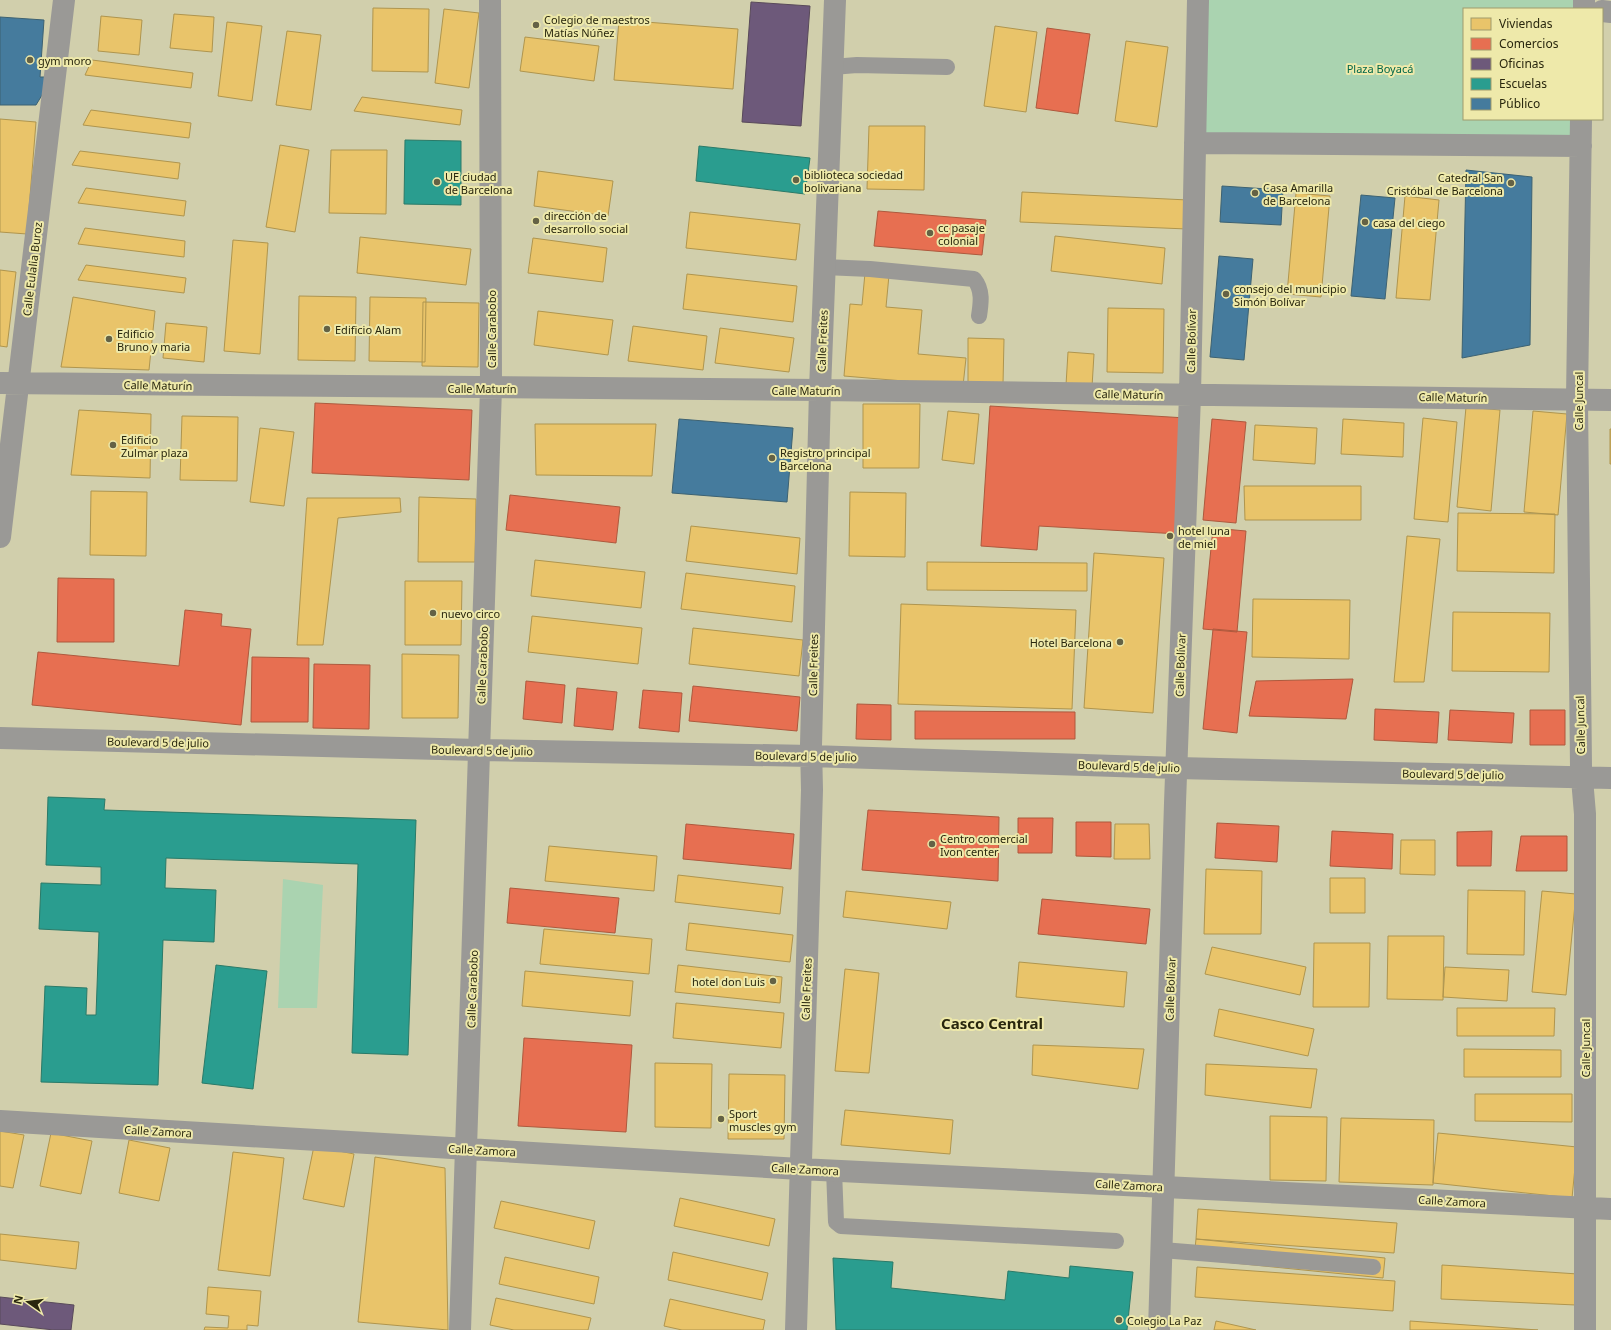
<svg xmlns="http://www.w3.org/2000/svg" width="1611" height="1330" viewBox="0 0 1611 1330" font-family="'Noto Sans',sans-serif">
	<rect width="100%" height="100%" fill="#d1cfac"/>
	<path fill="#aad3b0" d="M 1203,0 L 1580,0 L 1580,9 L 1464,9 L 1464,119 L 1578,119 L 1578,140 L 1201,135 Z
		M 283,879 L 323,885 L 317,1008 L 278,1008 Z"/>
	<path fill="#e9c46a" stroke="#af954e" d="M 373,8 L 429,9 L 428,72 L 372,71 Z
		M 444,9 L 479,13 L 469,88 L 435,83 Z
		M 174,14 L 214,17 L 212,52 L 170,48 Z
		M 101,16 L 142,20 L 139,55 L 98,51 Z
		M 619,20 L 738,29 L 733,89 L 614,80 Z
		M 227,22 L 262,26 L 252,101 L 218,96 Z
		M 995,26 L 1037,32 L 1026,112 L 984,106 Z
		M 287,31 L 321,35 L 311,110 L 276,105 Z
		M 525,37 L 599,46 L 594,81 L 520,71 Z
		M 1126,41 L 1168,47 L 1157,127 L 1115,121 Z
		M 92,60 L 193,73 L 191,88 L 85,75 Z
		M 362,97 L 462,110 L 460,125 L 354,111 Z
		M 91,110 L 191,123 L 189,138 L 83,125 Z
		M 0,119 L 36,122 L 27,234 L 0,232 Z
		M 869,126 L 925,126 L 924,190 L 867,189 Z
		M 280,145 L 309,150 L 295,232 L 266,227 Z
		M 331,150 L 387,150 L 386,214 L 329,213 Z
		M 80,151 L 180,163 L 178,179 L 72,165 Z
		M 538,171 L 613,181 L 608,216 L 534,206 Z
		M 86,188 L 186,201 L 184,216 L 78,203 Z
		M 1022,192 L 1188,200 L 1187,229 L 1020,222 Z
		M 1296,193 L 1330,196 L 1321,297 L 1287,294 Z
		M 1405,196 L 1439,200 L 1430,300 L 1396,298 Z
		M 690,212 L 800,224 L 796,260 L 686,248 Z
		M 85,228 L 185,241 L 184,257 L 78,244 Z
		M 1055,236 L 1165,248 L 1162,284 L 1051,271 Z
		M 360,237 L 471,249 L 466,285 L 357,273 Z
		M 533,238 L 607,248 L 603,282 L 528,273 Z
		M 233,240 L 268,243 L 260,354 L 224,351 Z
		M 86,265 L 186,278 L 184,293 L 78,280 Z
		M 0,270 L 16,272 L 7,347 L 0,346 Z
		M 865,273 L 889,275 L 886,307 L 922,310 L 918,354 L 966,358 L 963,386 L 844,376 L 850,304 L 862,305 Z
		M 687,274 L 797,286 L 793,322 L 683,309 Z
		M 299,296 L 356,297 L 355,361 L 298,360 Z
		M 73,297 L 155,311 L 149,370 L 61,367 Z
		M 370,297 L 426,298 L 425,362 L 369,361 Z
		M 423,302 L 479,303 L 478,367 L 422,366 Z
		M 1108,308 L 1164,309 L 1163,373 L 1107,372 Z
		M 538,311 L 613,320 L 608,355 L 534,345 Z
		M 166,323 L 207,327 L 204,362 L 163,358 Z
		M 633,326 L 707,336 L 703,370 L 628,361 Z
		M 720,328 L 794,338 L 789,372 L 715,363 Z
		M 968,338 L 1004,339 L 1003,384 L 968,384 Z
		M 1068,352 L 1094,354 L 1092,387 L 1066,385 Z
		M 863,404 L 920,404 L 919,468 L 863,468 Z
		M 1466,407 L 1500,410 L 1491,511 L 1457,507 Z
		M 79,410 L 151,414 L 150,478 L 71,475 Z
		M 948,411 L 979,414 L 974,464 L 942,460 Z
		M 1533,411 L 1567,414 L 1558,515 L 1524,512 Z
		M 182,416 L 238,417 L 237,481 L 180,480 Z
		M 1423,418 L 1457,422 L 1448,522 L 1414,519 Z
		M 1343,419 L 1404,423 L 1403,457 L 1341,454 Z
		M 535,424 L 656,424 L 652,476 L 536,475 Z
		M 1255,425 L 1317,428 L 1315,464 L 1253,460 Z
		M 260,428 L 294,432 L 284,506 L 250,502 Z
		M 1610,429 L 1611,429 L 1611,464 L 1610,464 Z
		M 1244,486 L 1361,486 L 1361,520 L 1245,520 Z
		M 91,491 L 147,492 L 146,556 L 90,555 Z
		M 850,492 L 906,493 L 905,557 L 849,556 Z
		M 419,497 L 476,499 L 475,562 L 418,562 Z
		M 307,498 L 400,498 L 401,512 L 338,518 L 323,645 L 297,645 Z
		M 1458,513 L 1555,514 L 1554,573 L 1457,571 Z
		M 691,526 L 800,538 L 797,574 L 686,561 Z
		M 1407,536 L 1440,539 L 1424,682 L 1394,682 Z
		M 1094,553 L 1164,558 L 1153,713 L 1084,708 Z
		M 535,560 L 645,572 L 641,608 L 531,596 Z
		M 927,562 L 1087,563 L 1087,591 L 927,590 Z
		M 686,573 L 795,586 L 792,622 L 681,609 Z
		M 405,581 L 462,581 L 461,645 L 405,645 Z
		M 1253,599 L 1350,600 L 1349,659 L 1252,657 Z
		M 901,604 L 1076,610 L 1072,709 L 898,704 Z
		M 1453,612 L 1550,613 L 1549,672 L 1452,671 Z
		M 532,616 L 642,628 L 638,664 L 528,652 Z
		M 693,628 L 803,640 L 799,676 L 689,664 Z
		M 402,654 L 459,655 L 458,718 L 402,718 Z
		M 1115,824 L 1149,824 L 1150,859 L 1114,859 Z
		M 1401,840 L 1435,840 L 1435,875 L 1400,874 Z
		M 549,846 L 657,856 L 654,891 L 545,881 Z
		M 1206,869 L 1262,871 L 1261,934 L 1204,934 Z
		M 678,875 L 783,887 L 780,914 L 675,902 Z
		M 1330,878 L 1365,878 L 1365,913 L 1330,913 Z
		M 1468,890 L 1525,891 L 1524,955 L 1467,954 Z
		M 846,891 L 951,902 L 947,929 L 843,917 Z
		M 1542,891 L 1576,894 L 1566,995 L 1532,992 Z
		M 689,923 L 793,935 L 790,962 L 686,950 Z
		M 544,929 L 652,939 L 649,974 L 540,964 Z
		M 1388,936 L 1444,936 L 1443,1000 L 1387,999 Z
		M 1314,943 L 1370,943 L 1369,1007 L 1313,1007 Z
		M 1212,947 L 1306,967 L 1300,995 L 1205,974 Z
		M 1019,962 L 1127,972 L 1124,1007 L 1016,997 Z
		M 678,965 L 782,977 L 780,1003 L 675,992 Z
		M 1445,967 L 1509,970 L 1507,1001 L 1443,997 Z
		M 845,969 L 879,973 L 869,1073 L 835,1071 Z
		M 525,971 L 633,981 L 630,1016 L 522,1006 Z
		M 676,1003 L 784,1013 L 781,1048 L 673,1038 Z
		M 1457,1008 L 1555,1008 L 1554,1036 L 1457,1036 Z
		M 1219,1009 L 1314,1029 L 1308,1056 L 1214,1036 Z
		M 1033,1045 L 1144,1049 L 1138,1089 L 1032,1075 Z
		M 1464,1049 L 1561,1050 L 1561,1077 L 1464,1077 Z
		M 655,1063 L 712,1064 L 711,1128 L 655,1127 Z
		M 1206,1064 L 1317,1069 L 1311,1108 L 1205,1095 Z
		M 729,1074 L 785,1075 L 784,1139 L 728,1139 Z
		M 1475,1094 L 1572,1094 L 1572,1122 L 1475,1121 Z
		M 845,1110 L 953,1120 L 950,1154 L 841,1145 Z
		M 1270,1116 L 1327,1117 L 1326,1181 L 1270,1180 Z
		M 1341,1118 L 1434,1120 L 1433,1185 L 1339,1182 Z
		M 0,1131 L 24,1135 L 13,1188 L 0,1186 Z
		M 51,1133 L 92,1141 L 81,1194 L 40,1186 Z
		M 1438,1133 L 1577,1147 L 1572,1198 L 1433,1183 Z
		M 129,1140 L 170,1148 L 159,1201 L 119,1193 Z
		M 314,1146 L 354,1154 L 344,1207 L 303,1199 Z
		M 233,1152 L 284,1158 L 270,1276 L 218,1270 Z
		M 375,1157 L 445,1168 L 448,1330 L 358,1322 Z
		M 680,1198 L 775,1219 L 769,1246 L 674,1226 Z
		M 501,1201 L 595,1221 L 589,1249 L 494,1228 Z
		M 1198,1209 L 1397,1223 L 1394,1253 L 1196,1239 Z
		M 0,1234 L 79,1242 L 76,1269 L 0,1260 Z
		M 1196,1239 L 1385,1258 L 1383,1278 L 1194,1259 Z
		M 673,1252 L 768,1273 L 762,1300 L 668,1280 Z
		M 505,1257 L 599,1277 L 594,1304 L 499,1284 Z
		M 1442,1265 L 1578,1274 L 1576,1305 L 1441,1299 Z
		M 1197,1267 L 1395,1281 L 1393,1311 L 1195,1297 Z
		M 208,1287 L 261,1291 L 258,1326 L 247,1325 L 247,1330 L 204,1330 L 205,1327 L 228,1328 L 229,1316 L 206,1314 Z
		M 496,1298 L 591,1318 L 588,1330 L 514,1330 L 490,1325 Z
		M 670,1299 L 765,1320 L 763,1330 L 682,1330 L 664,1326 Z
		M 1216,1321 L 1256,1330 L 1214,1330 Z
		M 1410,1321 L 1538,1330 L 1410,1330 Z"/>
	<path fill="#e76f51" stroke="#ae593d" d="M 1047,28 L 1090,34 L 1078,114 L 1036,108 Z
		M 878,211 L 986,220 L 982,255 L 874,246 Z
		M 315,403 L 472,410 L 469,480 L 312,473 Z
		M 990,406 L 1186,418 L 1179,534 L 1039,526 L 1037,550 L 981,546 Z
		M 1212,419 L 1246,422 L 1236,523 L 1203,520 Z
		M 510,495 L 620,507 L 616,543 L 506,530 Z
		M 1213,528 L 1246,531 L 1237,632 L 1203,629 Z
		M 58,578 L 114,579 L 114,642 L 57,642 Z
		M 185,610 L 222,614 L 221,626 L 251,629 L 241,725 L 32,705 L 38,652 L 179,666 Z
		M 1213,629 L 1247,632 L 1237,733 L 1203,729 Z
		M 252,657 L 309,658 L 308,722 L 251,722 Z
		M 314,664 L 370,665 L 369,729 L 313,728 Z
		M 1353,679 L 1346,719 L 1249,716 L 1256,681 Z
		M 526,681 L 565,685 L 562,723 L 523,719 Z
		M 693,686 L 800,697 L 797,731 L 689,721 Z
		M 577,688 L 617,692 L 613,730 L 574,726 Z
		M 643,690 L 682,693 L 679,732 L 639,728 Z
		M 857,704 L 891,705 L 891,740 L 856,739 Z
		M 1375,709 L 1439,712 L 1437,743 L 1374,740 Z
		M 1450,710 L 1514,713 L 1512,743 L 1448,740 Z
		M 1530,710 L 1565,710 L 1565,745 L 1530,745 Z
		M 915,711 L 1075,712 L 1075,739 L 915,739 Z
		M 868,810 L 999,817 L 998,881 L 862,870 Z
		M 1018,818 L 1053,818 L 1052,853 L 1018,853 Z
		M 1076,822 L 1111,822 L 1111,857 L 1076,856 Z
		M 1217,823 L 1279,826 L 1277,862 L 1215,858 Z
		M 686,824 L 794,834 L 791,869 L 683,859 Z
		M 1332,831 L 1393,834 L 1392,869 L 1330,866 Z
		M 1492,831 L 1491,866 L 1457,866 L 1457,832 Z
		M 1521,836 L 1567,836 L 1567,871 L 1516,871 Z
		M 510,888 L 619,898 L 615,933 L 507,923 Z
		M 1042,899 L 1150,909 L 1146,944 L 1038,934 Z
		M 524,1038 L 632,1045 L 626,1132 L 518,1126 Z"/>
	<path fill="#6d597a" stroke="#594a5a" d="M 751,2 L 810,6 L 801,126 L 742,122 Z
		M 0,1297 L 74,1305 L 71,1330 L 54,1330 L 0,1324 Z"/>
	<path fill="#2a9d8f" stroke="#2a7a68" d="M 405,140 L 461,141 L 461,205 L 404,204 Z
		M 699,146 L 810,158 L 805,194 L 696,181 Z
		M 48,797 L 105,799 L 104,810 L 416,820 L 408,1055 L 352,1053 L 358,864 L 166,858 L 165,888 L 216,890 L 214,942 L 163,940 L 158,1085 L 41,1082 L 45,986 L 87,988 L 86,1015 L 96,1015 L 99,932 L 39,929 L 41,883 L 101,885 L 101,867 L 46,865 Z
		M 216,965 L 267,971 L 253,1089 L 202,1083 Z
		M 833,1258 L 893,1262 L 891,1288 L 1005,1300 L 1008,1271 L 1069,1278 L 1070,1266 L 1133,1272 L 1127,1330 L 836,1330 Z"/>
	<path fill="#457b9d" stroke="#3d6272" d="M 0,17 L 44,20 L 40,77 L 53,77 L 36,105 L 0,105 Z
		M 1466,170 L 1532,177 L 1530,345 L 1462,358 Z
		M 1222,186 L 1283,190 L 1281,225 L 1220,222 Z
		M 1361,195 L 1395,198 L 1385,299 L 1351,296 Z
		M 1219,256 L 1253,259 L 1244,360 L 1210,357 Z
		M 679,419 L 793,428 L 787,502 L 672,493 Z"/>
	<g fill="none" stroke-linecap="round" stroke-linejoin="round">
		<path stroke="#9a9996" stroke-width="16" d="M 832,67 L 857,65 L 947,67
			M 824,267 L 870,269 L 974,279 C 983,290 981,303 979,316
			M 834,1170 L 836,1222 L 841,1226 L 1116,1241
			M 1162,1250 L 1373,1267"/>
		<path stroke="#9a9996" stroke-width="22" d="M 1584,9 L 1584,0
			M 1602,11 L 1611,12
			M 1581,119 L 1577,399 L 1581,767 L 1585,814 L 1585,1330
			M 1195,143 L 1581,146
			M 0,383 L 820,390 L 1611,400
			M 0,537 L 64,0
			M 0,738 L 479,750 L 811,756 L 1177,768 L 1611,778
			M 0,1121 L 800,1169 L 1611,1209
			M 460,1330 L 491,388 L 490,0
			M 796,1330 L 812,790 L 811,745 L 820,390 L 835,0
			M 1159,1330 L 1175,803 L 1190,395 L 1198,0"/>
	</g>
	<g fill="#646245" stroke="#eee9aa" stroke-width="1.5">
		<circle cx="536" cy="25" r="4"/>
		<circle cx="30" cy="60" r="4"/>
		<circle cx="796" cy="180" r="4"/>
		<circle cx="437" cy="182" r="4"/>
		<circle cx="1511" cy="183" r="4"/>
		<circle cx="1255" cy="193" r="4"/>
		<circle cx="536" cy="221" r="4"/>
		<circle cx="1365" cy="222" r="4"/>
		<circle cx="930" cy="233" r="4"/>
		<circle cx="1226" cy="294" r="4"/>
		<circle cx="327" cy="329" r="4"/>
		<circle cx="109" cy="339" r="4"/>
		<circle cx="113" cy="445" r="4"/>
		<circle cx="772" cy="458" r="4"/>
		<circle cx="1170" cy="536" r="4"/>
		<circle cx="433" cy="613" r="4"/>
		<circle cx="1120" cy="642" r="4"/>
		<circle cx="932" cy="844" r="4"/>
		<circle cx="773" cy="981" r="4"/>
		<circle cx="721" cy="1119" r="4"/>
		<circle cx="1119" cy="1320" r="4"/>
	</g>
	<g text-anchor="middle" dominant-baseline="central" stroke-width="4" stroke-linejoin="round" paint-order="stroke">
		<g font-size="11" fill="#29270e" stroke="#eee9aa" text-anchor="start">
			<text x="544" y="19">Colegio de maestros<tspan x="544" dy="13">Matías Núñez</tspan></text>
			<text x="38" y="60">gym moro</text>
			<text x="804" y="174">biblioteca sociedad<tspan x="804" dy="13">bolivariana</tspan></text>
			<text x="445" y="176">UE ciudad<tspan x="445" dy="13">de Barcelona</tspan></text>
			<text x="1503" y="177" text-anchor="end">Catedral San<tspan x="1503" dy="13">Cristóbal de Barcelona</tspan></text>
			<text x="1263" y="187">Casa Amarilla<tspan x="1263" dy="13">de Barcelona</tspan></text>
			<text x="544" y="215">dirección de<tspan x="544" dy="13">desarrollo social</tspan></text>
			<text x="1373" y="222">casa del ciego</text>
			<text x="938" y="227">cc pasaje<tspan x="938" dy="13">colonial</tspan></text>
			<text x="1234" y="288">consejo del municipio<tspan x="1234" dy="13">Simón Bolívar</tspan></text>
			<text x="335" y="329">Edificio Alam</text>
			<text x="117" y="333">Edificio<tspan x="117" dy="13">Bruno y maria</tspan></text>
			<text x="121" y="439">Edificio<tspan x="121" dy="13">Zulmar plaza</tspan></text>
			<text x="780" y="452">Registro principal<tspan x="780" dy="13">Barcelona</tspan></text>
			<text x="1178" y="530">hotel luna<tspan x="1178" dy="13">de miel</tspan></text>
			<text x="441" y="613">nuevo circo</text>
			<text x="1112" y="642" text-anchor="end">Hotel Barcelona</text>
			<text x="940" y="838">Centro comercial<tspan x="940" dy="13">Ivon center</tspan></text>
			<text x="765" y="981" text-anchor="end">hotel don Luis</text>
			<text x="729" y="1113">Sport<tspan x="729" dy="13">muscles gym</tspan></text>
			<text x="1127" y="1320">Colegio La Paz</text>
		</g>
		<g font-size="11" fill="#006648" stroke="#eee9aa">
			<text x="1380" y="68">Plaza Boyacá</text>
		</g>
		<g font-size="11" fill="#29270e" stroke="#eee9aa">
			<text transform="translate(32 269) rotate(-83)">Calle Eulalia Buroz</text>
			<text transform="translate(491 329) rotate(-90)">Calle Carabobo</text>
			<text transform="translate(822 341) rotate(-88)">Calle Freites</text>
			<text transform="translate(1191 341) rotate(-89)">Calle Bolívar</text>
			<text transform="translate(158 385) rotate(1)">Calle Maturín</text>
			<text x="482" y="388">Calle Maturín</text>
			<text x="806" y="390">Calle Maturín</text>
			<text transform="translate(1129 394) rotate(1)">Calle Maturín</text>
			<text transform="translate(1453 397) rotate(1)">Calle Maturín</text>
			<text transform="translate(1578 401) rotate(-90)">Calle Juncal</text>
			<text transform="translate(482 665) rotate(-88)">Calle Carabobo</text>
			<text transform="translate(813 665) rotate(-89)">Calle Freites</text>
			<text transform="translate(1180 665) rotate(-88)">Calle Bolívar</text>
			<text transform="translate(1580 725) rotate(-91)">Calle Juncal</text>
			<text transform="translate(158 742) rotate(1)">Boulevard 5 de julio</text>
			<text transform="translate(482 750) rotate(1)">Boulevard 5 de julio</text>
			<text transform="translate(806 756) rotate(1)">Boulevard 5 de julio</text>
			<text transform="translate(1129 766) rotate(2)">Boulevard 5 de julio</text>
			<text transform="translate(1453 774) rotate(1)">Boulevard 5 de julio</text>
			<text transform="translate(472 989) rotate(-88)">Calle Carabobo</text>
			<text transform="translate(806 989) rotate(-88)">Calle Freites</text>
			<text transform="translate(1170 989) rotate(-88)">Calle Bolívar</text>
			<text transform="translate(1585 1048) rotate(-90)">Calle Juncal</text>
			<text transform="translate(158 1131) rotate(3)">Calle Zamora</text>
			<text transform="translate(482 1150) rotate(3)">Calle Zamora</text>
			<text transform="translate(805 1169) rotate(3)">Calle Zamora</text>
			<text transform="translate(1129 1185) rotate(3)">Calle Zamora</text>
			<text transform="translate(1452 1201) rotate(3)">Calle Zamora</text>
		</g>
		<g font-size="15" font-weight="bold" fill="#29270e" stroke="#eee9aa">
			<text x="992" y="1023">Casco Central</text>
		</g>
	</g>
	<rect x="1463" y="8" width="140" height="112" fill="#eee9aa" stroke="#9f9b6c"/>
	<rect x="1471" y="18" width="20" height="12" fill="#e9c46a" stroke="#9f9b6c"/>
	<text x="1499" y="28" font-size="12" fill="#29270e">Viviendas</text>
	<rect x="1471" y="38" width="20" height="12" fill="#e76f51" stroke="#9f9b6c"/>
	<text x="1499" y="48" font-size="12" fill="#29270e">Comercios</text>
	<rect x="1471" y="58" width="20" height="12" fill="#6d597a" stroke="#9f9b6c"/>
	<text x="1499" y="68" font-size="12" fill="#29270e">Oficinas</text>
	<rect x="1471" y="78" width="20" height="12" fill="#2a9d8f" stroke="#9f9b6c"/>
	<text x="1499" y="88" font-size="12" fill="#29270e">Escuelas</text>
	<rect x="1471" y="98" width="20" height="12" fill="#457b9d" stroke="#9f9b6c"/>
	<text x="1499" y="108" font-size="12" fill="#29270e">Público</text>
	<g transform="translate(28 1302) rotate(284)" stroke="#eee9aa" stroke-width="3" paint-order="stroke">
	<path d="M0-3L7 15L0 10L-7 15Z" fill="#29270e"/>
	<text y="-6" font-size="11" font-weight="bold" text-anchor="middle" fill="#29270e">N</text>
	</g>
</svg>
